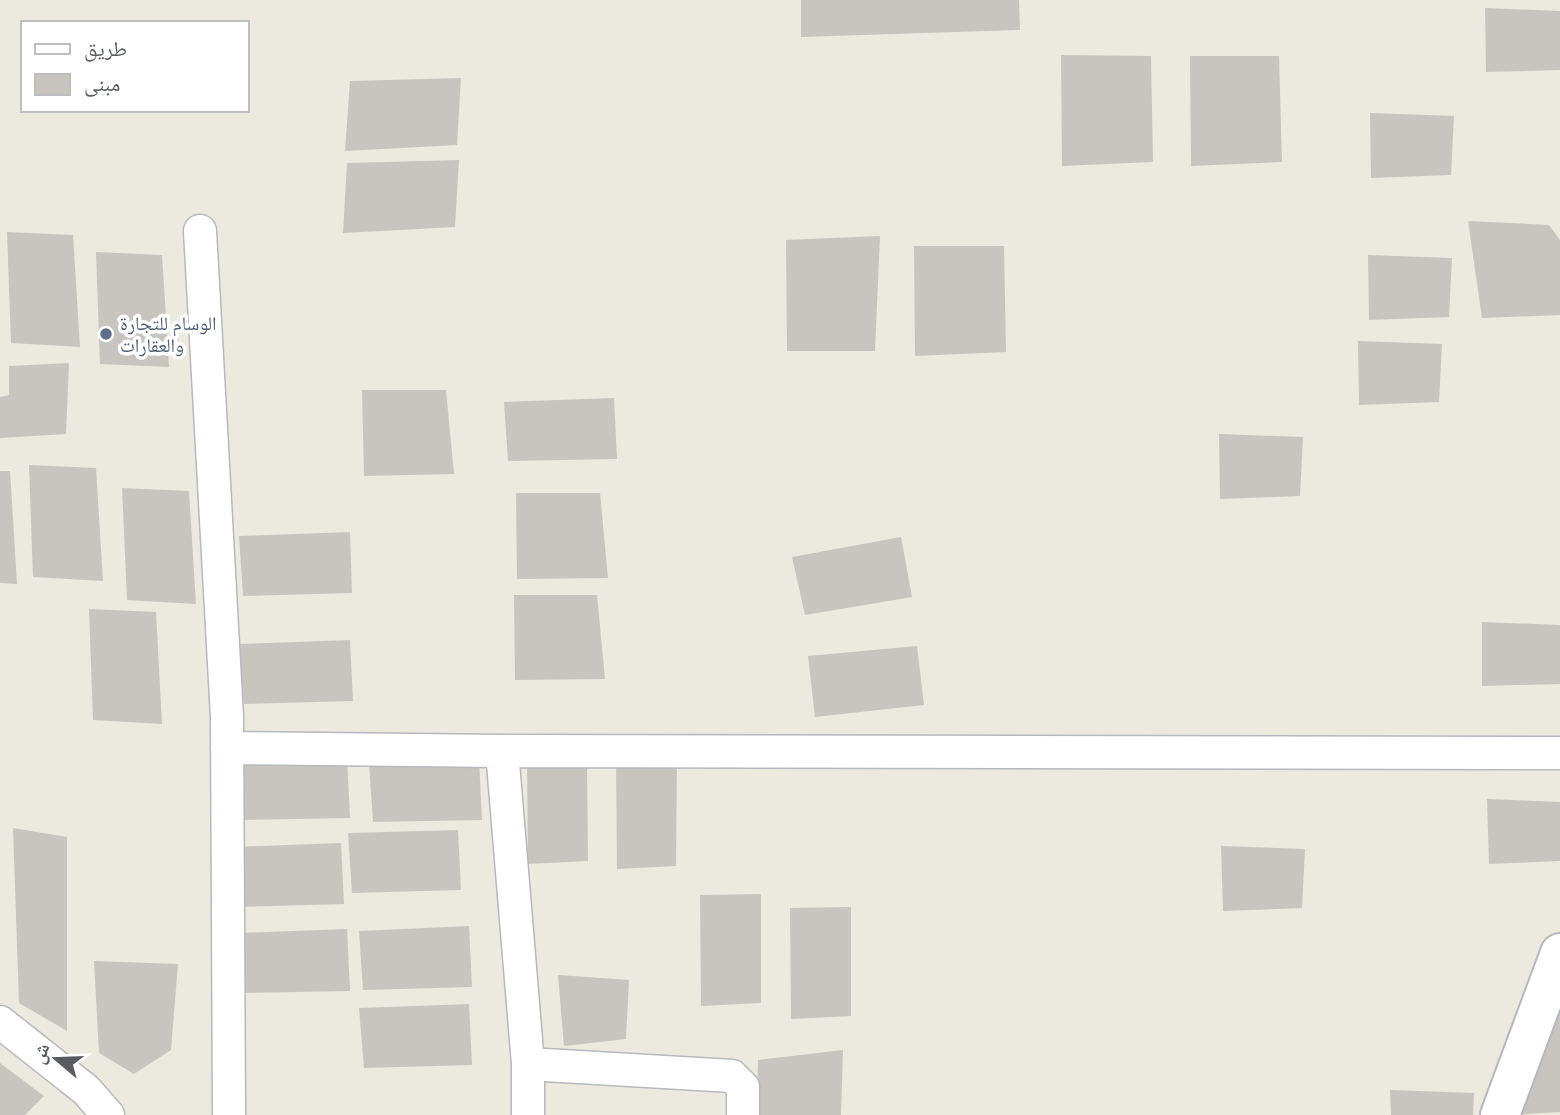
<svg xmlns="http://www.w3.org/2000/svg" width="1560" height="1115" viewBox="0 0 1560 1115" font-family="'Fira Sans Condensed','Noto Naskh Arabic',sans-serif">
	<rect width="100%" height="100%" fill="#ece9df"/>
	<path fill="#c8c5bf" d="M 801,0 L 1019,0 L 1020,30 L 801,37 Z
		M 1485,8 L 1560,11 L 1560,70 L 1486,72 Z
		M 1061,55 L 1151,56 L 1153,162 L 1062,166 Z
		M 1190,56 L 1279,56 L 1282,162 L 1191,166 Z
		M 461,78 L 457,145 L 345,151 L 350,81 Z
		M 1370,113 L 1454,116 L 1451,175 L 1371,178 Z
		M 459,160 L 455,227 L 343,233 L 347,163 Z
		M 1468,221 L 1549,225 L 1560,240 L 1560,315 L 1482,318 Z
		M 7,232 L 73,235 L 80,347 L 11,343 Z
		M 880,236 L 875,351 L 787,351 L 786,240 Z
		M 914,246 L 1004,246 L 1006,352 L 915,356 Z
		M 96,252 L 162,255 L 169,367 L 100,364 Z
		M 1368,255 L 1452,258 L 1449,317 L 1369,320 Z
		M 1358,341 L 1442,344 L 1439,402 L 1359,405 Z
		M 69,363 L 66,434 L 0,438 L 0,397 L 9,395 L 9,366 Z
		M 362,390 L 446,390 L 454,474 L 364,476 Z
		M 614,398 L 617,459 L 508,461 L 504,402 Z
		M 1219,434 L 1303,437 L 1300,496 L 1220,499 Z
		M 29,465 L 96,468 L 103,581 L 33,577 Z
		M 0,471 L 10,471 L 17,584 L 0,583 Z
		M 122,488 L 189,491 L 196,604 L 127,600 Z
		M 516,493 L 600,493 L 608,578 L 517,579 Z
		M 350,532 L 352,593 L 243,596 L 239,536 Z
		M 901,537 L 912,597 L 805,615 L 792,557 Z
		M 514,595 L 597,595 L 605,679 L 515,680 Z
		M 89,609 L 156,612 L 162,724 L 93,720 Z
		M 1482,622 L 1560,625 L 1560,684 L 1482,686 Z
		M 350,640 L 353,701 L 244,704 L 239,644 Z
		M 917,646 L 924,705 L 815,717 L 808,656 Z
		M 347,757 L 350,818 L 241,820 L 237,761 Z
		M 677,757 L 676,866 L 617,869 L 616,758 Z
		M 479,759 L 482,820 L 373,822 L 369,763 Z
		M 527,763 L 587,765 L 588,861 L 528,864 Z
		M 1487,799 L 1560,802 L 1560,861 L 1489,864 Z
		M 13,828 L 67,837 L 67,1031 L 19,1003 Z
		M 458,830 L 461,890 L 352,893 L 348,833 Z
		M 341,843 L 344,904 L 235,907 L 231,847 Z
		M 1221,846 L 1305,849 L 1302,908 L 1223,911 Z
		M 761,894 L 761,1003 L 701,1006 L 700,895 Z
		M 851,907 L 851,1016 L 791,1019 L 790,908 Z
		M 469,926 L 472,987 L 363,990 L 359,931 Z
		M 347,929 L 350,991 L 241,993 L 237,933 Z
		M 94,961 L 178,964 L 171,1050 L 134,1074 L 99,1053 Z
		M 558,975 L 629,980 L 626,1039 L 564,1046 Z
		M 1560,998 L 1560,1112 L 1513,1115 Z
		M 469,1004 L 472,1065 L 364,1068 L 359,1008 Z
		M 843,1050 L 841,1115 L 757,1115 L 758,1060 Z
		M 0,1063 L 44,1096 L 25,1115 L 0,1115 Z
		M 1390,1090 L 1474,1093 L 1473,1115 L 1391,1115 Z"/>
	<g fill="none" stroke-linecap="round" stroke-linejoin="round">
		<g stroke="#b5b8bd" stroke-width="35">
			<path id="minor" d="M 200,231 L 227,717 L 229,1115
				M 227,748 L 502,751 L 528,1064 L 528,1115
				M 502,751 L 1560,753
				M 0,1022 L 86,1090 L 108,1115
				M 528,1064 L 732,1076 L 743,1087 L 743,1115"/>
		</g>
		<g stroke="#b5b8bd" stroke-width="42">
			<path id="tertiary" d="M 1500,1115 L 1560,953"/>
		</g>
		<use href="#minor" stroke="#fff" stroke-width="32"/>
		<use href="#tertiary" stroke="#fff" stroke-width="38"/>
	</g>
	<circle fill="#5c6f8a" stroke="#fff" stroke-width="2.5" cx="106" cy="334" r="7"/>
	<g text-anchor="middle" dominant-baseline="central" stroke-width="7" stroke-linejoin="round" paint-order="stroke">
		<g font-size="19" fill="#4e5e75" stroke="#fff" text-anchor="start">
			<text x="120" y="323">الوسام للتجارة<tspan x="120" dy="22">والعقارات</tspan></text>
		</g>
	</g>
	<rect x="21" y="21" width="228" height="91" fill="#ffffff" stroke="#bcbec0" stroke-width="2"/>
	<rect x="35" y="44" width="35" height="10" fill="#ffffff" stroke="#bcbec0" stroke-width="2"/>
	<text x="84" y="56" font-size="21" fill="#585c61">طريق</text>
	<rect x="35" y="74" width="35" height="21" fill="#c8c5bf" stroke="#bcbec0" stroke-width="2"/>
	<text x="84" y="91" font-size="21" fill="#585c61">مبنى</text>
	<g transform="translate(56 1059) rotate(289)" stroke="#ffffff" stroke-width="5" paint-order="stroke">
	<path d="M0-5L12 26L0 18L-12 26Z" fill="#585c61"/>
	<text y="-10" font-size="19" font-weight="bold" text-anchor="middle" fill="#585c61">ش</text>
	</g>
</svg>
